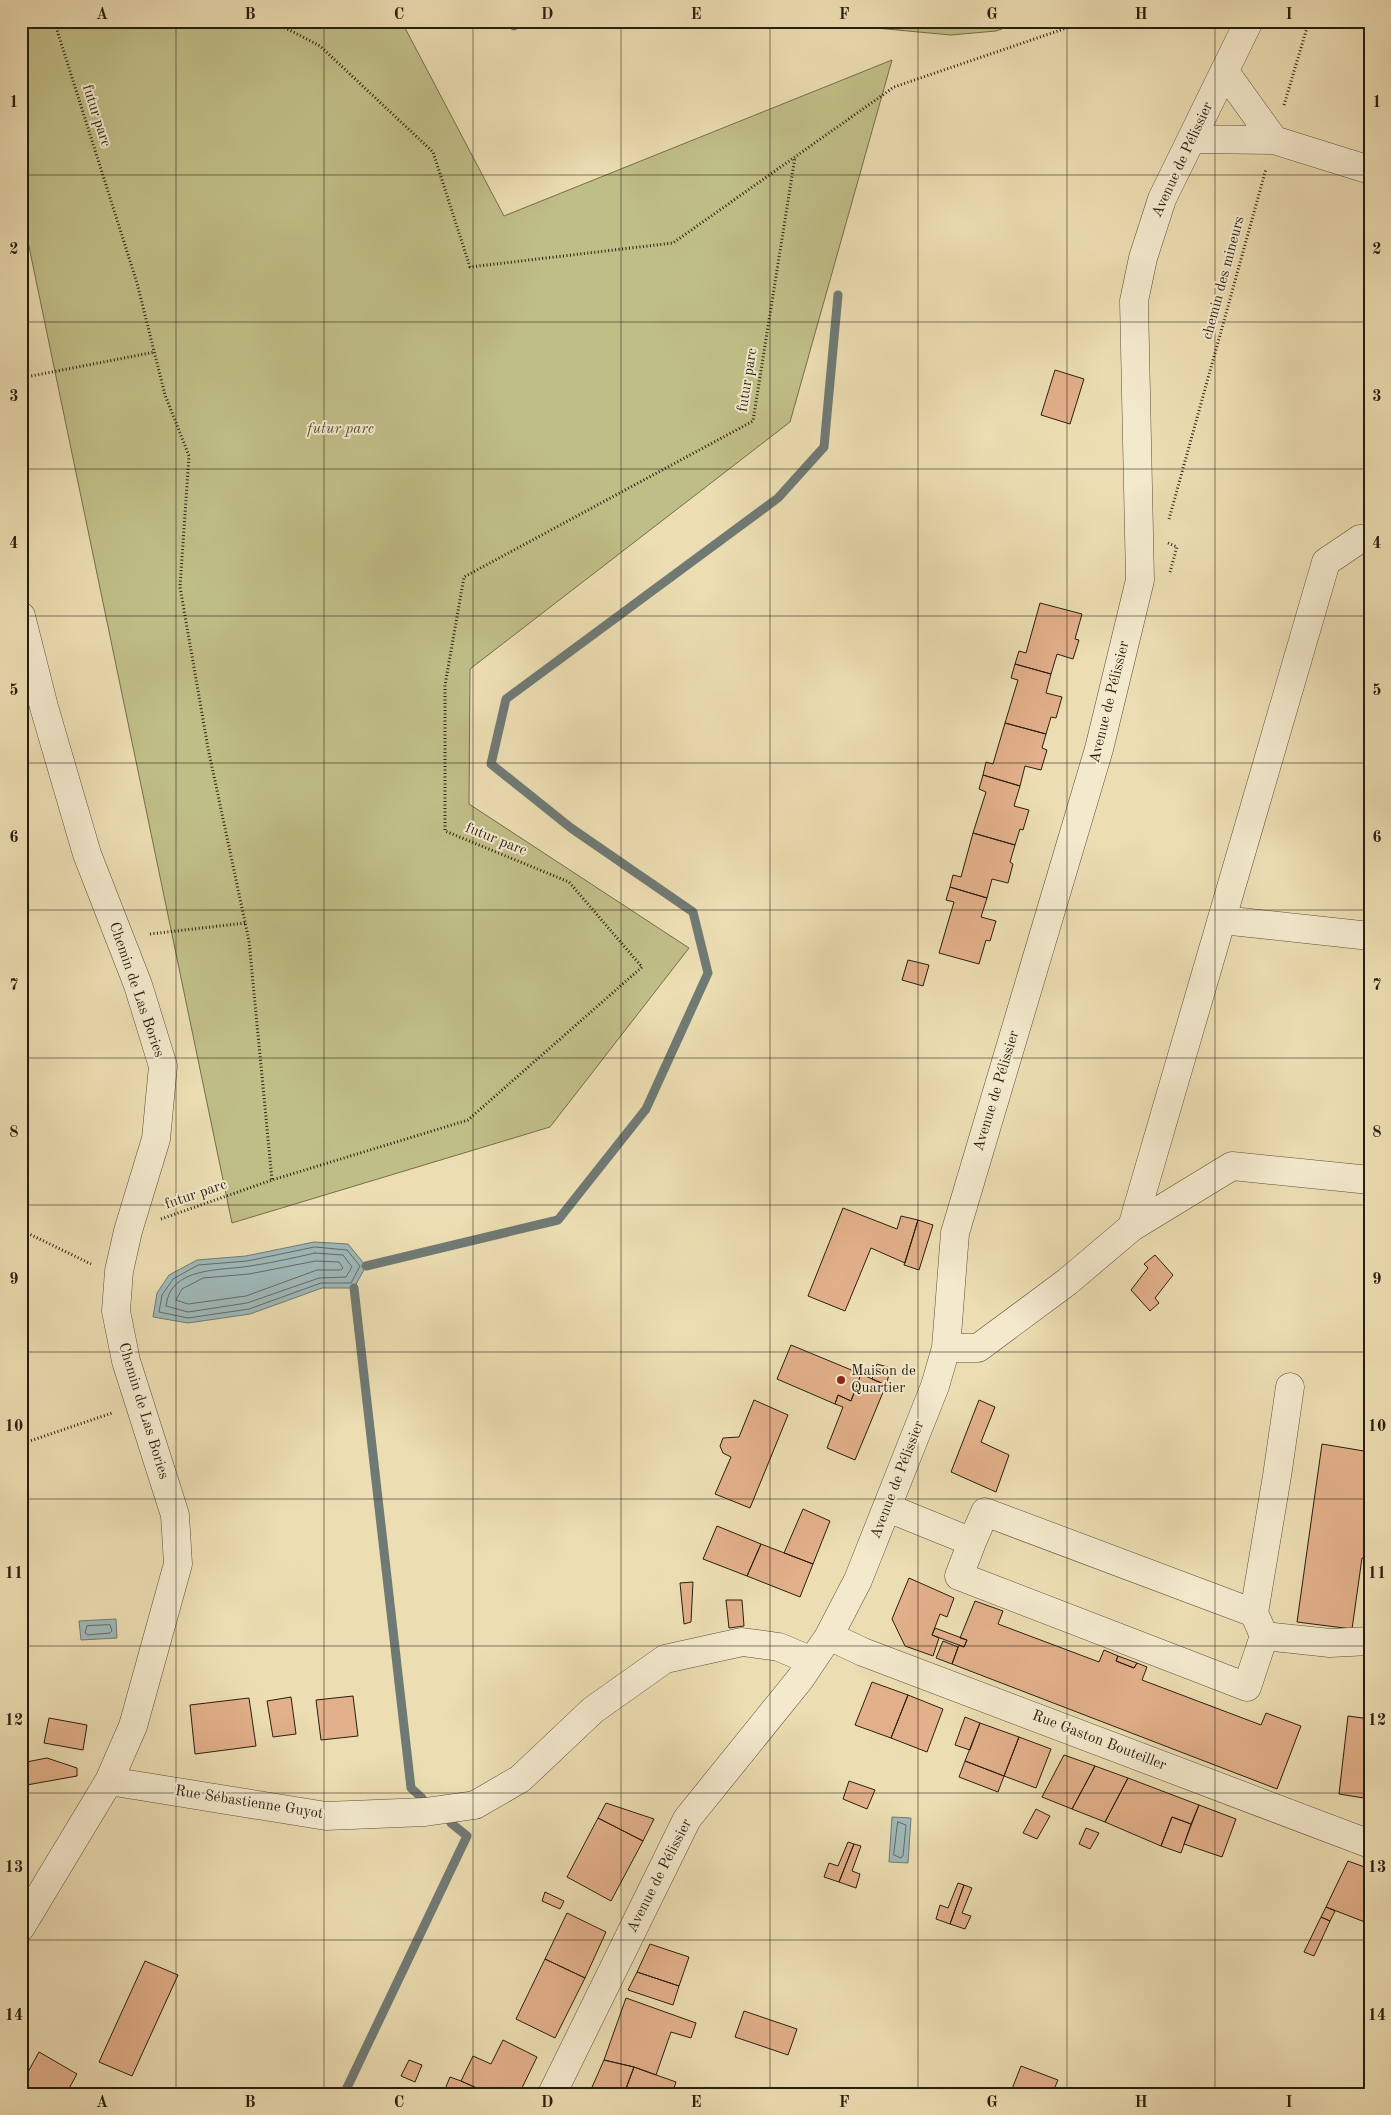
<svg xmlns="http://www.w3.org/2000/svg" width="1391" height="2115" viewBox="0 0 1391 2115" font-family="'Old Standard TT',serif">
	<rect width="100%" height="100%" fill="#ecddb2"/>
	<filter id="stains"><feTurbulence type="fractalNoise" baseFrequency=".004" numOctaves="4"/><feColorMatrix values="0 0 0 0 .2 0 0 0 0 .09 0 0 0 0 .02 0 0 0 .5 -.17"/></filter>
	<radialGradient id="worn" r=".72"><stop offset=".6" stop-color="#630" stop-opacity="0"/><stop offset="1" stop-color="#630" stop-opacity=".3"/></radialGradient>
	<path fill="#c0be87" stroke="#746e4c" d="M 21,21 L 396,21 L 405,28 L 504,216 L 892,60 L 790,422 L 470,669 L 469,804 L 689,948 L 550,1127 L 232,1223 L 21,208 Z
		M 854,21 L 1024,21 L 996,31 L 951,35 L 854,26 Z"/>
	<path fill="#9fb8b9" stroke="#707a75" d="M 314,1242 L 348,1244 L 366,1266 L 354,1288 L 322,1288 L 250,1314 L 188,1323 L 153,1317 L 157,1293 L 169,1275 L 197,1260 L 246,1256 Z
		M 116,1619 L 117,1638 L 81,1640 L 79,1621 Z
		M 892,1817 L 911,1818 L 908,1863 L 889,1862 Z"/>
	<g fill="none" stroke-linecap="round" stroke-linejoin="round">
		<path stroke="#646b64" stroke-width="1" d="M 315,1247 L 347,1250 L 360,1266 L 351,1283 L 321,1283 L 249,1309 L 188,1318 L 159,1312 L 162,1295 L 173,1279 L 198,1265 L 247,1261 Z
			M 315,1253 L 343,1255 L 352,1267 L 346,1277 L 319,1278 L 247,1303 L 188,1312 L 166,1306 C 170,1266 221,1271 250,1266 C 271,1263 293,1258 315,1253 Z
			M 316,1261 L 339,1262 L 343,1268 L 341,1270 L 317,1270 L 246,1296 L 188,1304 L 176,1300 L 182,1289 L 203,1278 L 249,1274 Z
			M 110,1625 L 112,1631 L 110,1633 L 88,1635 L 85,1633 L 87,1626 Z
			M 898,1822 L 906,1825 L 903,1856 L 901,1858 L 894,1855 Z"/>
		<path stroke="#707a75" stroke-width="9" d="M 514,26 L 515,21
			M 366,1266 L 558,1220 L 646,1109 L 708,973 L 693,912 L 571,828 L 491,764 L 506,699 L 778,498 L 824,447 L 838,295
			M 354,1288 L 411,1788 L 422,1798
			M 344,2094 L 467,1836 L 451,1823"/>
	</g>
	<path fill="#e2b08a" stroke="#291e10" d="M 1055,370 L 1084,379 L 1070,424 L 1041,415 Z
		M 1040,603 L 1082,614 L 1075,639 L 1079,640 L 1073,659 L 1057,654 L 1051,674 L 1015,664 L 1019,651 L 1026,653 Z
		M 1015,664 L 1051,674 L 1046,693 L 1062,697 L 1056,718 L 1051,717 L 1046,734 L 1005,723 L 1018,680 L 1011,678 Z
		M 1005,723 L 1046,734 L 1042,748 L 1047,750 L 1041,770 L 1025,766 L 1020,786 L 983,775 L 986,762 L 993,764 Z
		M 983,775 L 1020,786 L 1014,806 L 1029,810 L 1023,830 L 1020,829 L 1015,845 L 973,833 L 986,792 L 979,789 Z
		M 973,833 L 1015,845 L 1010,862 L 1013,864 L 1008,883 L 992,879 L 987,898 L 950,887 L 953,875 L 961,877 Z
		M 950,887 L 987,898 L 981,917 L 996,921 L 990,941 L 986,940 L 979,964 L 939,953 L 954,902 L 946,900 Z
		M 908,960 L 929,965 L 923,986 L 902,980 Z
		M 843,1208 L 897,1229 L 901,1216 L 918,1220 L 905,1263 L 871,1248 L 845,1311 L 808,1296 Z
		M 918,1220 L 933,1225 L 919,1270 L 904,1265 Z
		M 1155,1255 L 1173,1275 L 1155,1298 L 1159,1303 L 1150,1311 L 1131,1290 L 1148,1268 L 1144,1264 Z
		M 791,1345 L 861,1374 L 851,1401 L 838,1395 L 835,1404 L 777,1379 Z
		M 877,1364 L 891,1368 L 886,1385 L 872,1379 Z
		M 861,1374 L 886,1385 L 855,1460 L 827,1448 L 843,1407 L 835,1404 L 838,1395 L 851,1401 Z
		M 754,1400 L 788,1415 L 750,1508 L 715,1494 L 731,1457 L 723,1453 L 720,1446 L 723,1438 L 739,1437 Z
		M 979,1400 L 995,1407 L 981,1442 L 1009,1455 L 996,1492 L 951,1472 Z
		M 1322,1444 L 1370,1452 L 1370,1499 L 1366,1522 L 1370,1523 L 1370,1559 L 1362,1558 L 1352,1629 L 1297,1622 Z
		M 803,1509 L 830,1521 L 813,1564 L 784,1553 Z
		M 717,1526 L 761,1544 L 747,1576 L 703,1559 Z
		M 761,1544 L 813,1564 L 800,1597 L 747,1576 Z
		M 909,1578 L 954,1598 L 947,1617 L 940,1614 L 932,1635 L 939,1638 L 933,1656 L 905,1646 L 892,1619 Z
		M 693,1582 L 691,1622 L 684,1624 L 680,1583 Z
		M 726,1600 L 742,1600 L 744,1626 L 729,1628 Z
		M 975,1601 L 1003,1611 L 998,1624 L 1099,1662 L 1104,1650 L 1118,1656 L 1116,1661 L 1134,1668 L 1137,1663 L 1147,1667 L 1142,1680 L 1261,1725 L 1266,1713 L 1301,1726 L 1277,1789 L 952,1664 L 959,1645 L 964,1647 L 967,1640 L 960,1638 Z
		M 935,1628 L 967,1640 L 964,1647 L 932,1635 Z
		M 943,1641 L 958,1647 L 952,1664 L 936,1658 Z
		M 1118,1656 L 1137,1663 L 1134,1668 L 1116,1661 Z
		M 872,1682 L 908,1695 L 891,1738 L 855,1725 Z
		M 908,1695 L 943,1709 L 927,1752 L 891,1738 Z
		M 353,1696 L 358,1736 L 321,1740 L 316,1700 Z
		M 291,1697 L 296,1734 L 273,1737 L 267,1701 Z
		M 249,1698 L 256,1746 L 195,1754 L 190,1705 Z
		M 1348,1716 L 1370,1719 L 1370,1799 L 1339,1794 Z
		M 965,1717 L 980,1723 L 970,1750 L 955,1745 Z
		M 49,1718 L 87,1725 L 83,1750 L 44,1743 Z
		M 980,1723 L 1019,1737 L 1004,1776 L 965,1761 Z
		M 1019,1737 L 1051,1749 L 1036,1788 L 1004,1776 Z
		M 1064,1755 L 1095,1766 L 1072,1809 L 1042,1797 Z
		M 47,1758 L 77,1768 L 77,1776 L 21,1786 L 21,1763 Z
		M 965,1761 L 1004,1776 L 998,1792 L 959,1777 Z
		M 1095,1766 L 1128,1778 L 1105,1822 L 1072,1809 Z
		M 1128,1778 L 1199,1805 L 1191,1824 L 1172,1817 L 1161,1846 L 1105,1822 Z
		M 849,1781 L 875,1790 L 867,1809 L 843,1799 Z
		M 606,1803 L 654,1819 L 643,1841 L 598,1818 Z
		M 1199,1805 L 1236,1819 L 1222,1857 L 1184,1844 Z
		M 1036,1809 L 1050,1816 L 1037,1839 L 1023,1833 Z
		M 1172,1817 L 1191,1824 L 1181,1853 L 1161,1846 Z
		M 598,1818 L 643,1841 L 611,1901 L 567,1877 Z
		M 1086,1828 L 1099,1833 L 1090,1849 L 1079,1844 Z
		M 848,1842 L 854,1844 L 839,1882 L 824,1877 L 829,1863 L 838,1866 Z
		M 854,1844 L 861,1846 L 852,1871 L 860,1874 L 856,1888 L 839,1882 Z
		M 1348,1861 L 1370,1869 L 1370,1924 L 1326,1907 Z
		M 958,1883 L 964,1885 L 950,1924 L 936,1919 L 940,1905 L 948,1908 Z
		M 964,1885 L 972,1888 L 962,1913 L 971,1916 L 965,1929 L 950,1924 Z
		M 545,1892 L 564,1901 L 560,1909 L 542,1901 Z
		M 1326,1907 L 1335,1911 L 1330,1921 L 1321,1917 Z
		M 567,1913 L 606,1932 L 585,1978 L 545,1959 Z
		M 1321,1917 L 1330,1921 L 1314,1956 L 1304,1952 Z
		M 650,1944 L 689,1957 L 679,1986 L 637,1972 Z
		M 545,1959 L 585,1978 L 555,2038 L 516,2019 Z
		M 145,1961 L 178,1975 L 132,2076 L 99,2062 Z
		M 637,1972 L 679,1986 L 673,2005 L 628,1990 Z
		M 626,1998 L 696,2023 L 691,2038 L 671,2032 L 656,2075 L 634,2067 L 604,2060 Z
		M 744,2011 L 797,2029 L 788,2055 L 735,2037 Z
		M 503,2040 L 537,2057 L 519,2094 L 490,2094 L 461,2081 L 473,2056 L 491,2064 Z
		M 39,2052 L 77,2074 L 66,2094 L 21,2094 L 21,2080 L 23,2081 Z
		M 409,2060 L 422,2065 L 415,2082 L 401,2076 Z
		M 604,2060 L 634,2067 L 624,2094 L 589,2094 Z
		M 1021,2066 L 1058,2080 L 1052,2094 L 1010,2094 Z
		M 634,2067 L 676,2082 L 672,2094 L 624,2094 Z
		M 450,2077 L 461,2081 L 490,2094 L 443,2094 Z"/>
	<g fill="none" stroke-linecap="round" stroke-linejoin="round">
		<g stroke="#5a4e38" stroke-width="29">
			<path id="minor" d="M 1193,139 L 1274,140 L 1225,72
				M 1274,140 L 1370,170
				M 21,616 L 44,707 L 87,854 L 138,985 L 163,1066 L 156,1139 L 128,1231 L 119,1271 L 116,1311 L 126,1361 L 175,1515 L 178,1564 L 133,1726 L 109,1781 L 21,1927
				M 1222,920 L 1370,936
				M 1132,1227 L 1326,562 L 1360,539 L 1370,540
				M 946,1348 L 978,1348 L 1067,1282 L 1132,1227 L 1232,1166 L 1370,1180
				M 888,1508 L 972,1542 L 959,1576 L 1247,1687 L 1264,1636 L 1254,1613 L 985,1512 L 972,1542
				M 1254,1613 L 1277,1476 L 1290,1387
				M 829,1636 L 863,1652 L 1370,1844
				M 1264,1636 L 1330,1643 L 1370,1641
				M 109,1781 L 326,1816 L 425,1812 L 475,1805 L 520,1779 L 593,1710 L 665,1659 L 742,1642 L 779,1647 L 812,1661
				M 552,2094 L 687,1819 L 800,1679 L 829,1636 L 858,1580 L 935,1386 L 946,1348 L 955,1233 L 1099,749 L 1140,580 L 1134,301 L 1143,258 L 1162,199 L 1249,21"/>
		</g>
		<path stroke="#291e10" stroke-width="3" stroke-dasharray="1 2.5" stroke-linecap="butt" d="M 83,21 L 56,27 L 137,283 L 165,395 L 189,456 L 180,587 L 208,748 L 249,941 L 272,1180
			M 272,21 L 320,46 L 433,152 L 470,267 L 673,243 L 894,87 L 1087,21
			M 1284,105 L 1309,21
			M 21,378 L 155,352
			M 1169,519 L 1266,169
			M 1168,543 L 1177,547 L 1170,572
			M 150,934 L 245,923
			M 161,1219 L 272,1180 L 468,1120 L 642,967 L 569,882 L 445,831 L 445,685 L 464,577 L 753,421 L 795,157
			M 21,1230 L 91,1264
			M 21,1444 L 112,1413"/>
		<use href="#minor" stroke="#f3e9cd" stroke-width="28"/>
	</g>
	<path fill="none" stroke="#291e10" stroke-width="1" stroke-opacity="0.55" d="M 176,21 L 176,2094M 324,21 L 324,2094M 473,21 L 473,2094M 621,21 L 621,2094M 770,21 L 770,2094M 918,21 L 918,2094M 1067,21 L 1067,2094M 1215,21 L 1215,2094M 21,175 L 1370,175M 21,322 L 1370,322M 21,469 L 1370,469M 21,616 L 1370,616M 21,763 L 1370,763M 21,910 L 1370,910M 21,1058 L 1370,1058M 21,1205 L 1370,1205M 21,1352 L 1370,1352M 21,1499 L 1370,1499M 21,1646 L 1370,1646M 21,1793 L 1370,1793M 21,1940 L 1370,1940"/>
	<circle fill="#8f2418" stroke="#f3e9cd" stroke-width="2" cx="841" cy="1380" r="5"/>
	<g text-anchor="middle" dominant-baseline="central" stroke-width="4" stroke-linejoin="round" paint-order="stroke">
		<g font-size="15" fill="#291e10" stroke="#f3e9cd">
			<text transform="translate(96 116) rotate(72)">futur parc</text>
			<text transform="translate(1183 160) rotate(-65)">Avenue de Pélissier</text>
			<text transform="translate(1224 278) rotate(-75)">chemin des mineurs</text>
			<text transform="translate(748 380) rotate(-81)">futur parc</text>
			<text transform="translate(1110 702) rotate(-76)">Avenue de Pélissier</text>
			<text transform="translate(496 840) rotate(22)">futur parc</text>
			<text transform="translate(136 990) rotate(71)">Chemin de Las Bories</text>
			<text transform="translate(997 1091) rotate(-73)">Avenue de Pélissier</text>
			<text transform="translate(196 1195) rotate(-19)">futur parc</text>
			<text transform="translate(143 1411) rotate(73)">Chemin de Las Bories</text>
			<text transform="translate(898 1480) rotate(-69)">Avenue de Pélissier</text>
			<text transform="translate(1099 1741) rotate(21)">Rue Gaston Bouteiller</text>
			<text transform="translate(249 1803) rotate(9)">Rue Sébastienne Guyot</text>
			<text transform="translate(660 1876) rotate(-63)">Avenue de Pélissier</text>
		</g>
		<g font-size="15" font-style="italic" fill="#564e34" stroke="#f3e9cd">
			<text x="341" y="429">futur parc</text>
		</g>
		<g font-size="15" fill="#291e10" stroke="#f3e9cd" text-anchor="start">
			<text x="851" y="1371">Maison de<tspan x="851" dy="17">Quartier</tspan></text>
		</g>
	</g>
	<rect width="1391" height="2115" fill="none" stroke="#ecddb2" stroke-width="55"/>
	<rect x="28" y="28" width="1336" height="2060" fill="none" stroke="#291e10" stroke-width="2"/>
	<g font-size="16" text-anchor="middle" font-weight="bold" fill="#291e10">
		<text x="102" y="19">A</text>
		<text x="250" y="19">B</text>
		<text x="399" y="19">C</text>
		<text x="547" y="19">D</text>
		<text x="696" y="19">E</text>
		<text x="844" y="19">F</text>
		<text x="992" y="19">G</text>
		<text x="1141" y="19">H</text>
		<text x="1289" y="19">I</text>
		<text x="14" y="107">1</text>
		<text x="1377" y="107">1</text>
		<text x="14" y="254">2</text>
		<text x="1377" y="254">2</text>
		<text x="14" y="401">3</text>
		<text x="1377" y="401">3</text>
		<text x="14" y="548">4</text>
		<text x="1377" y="548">4</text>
		<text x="14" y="695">5</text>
		<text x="1377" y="695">5</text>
		<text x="14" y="842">6</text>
		<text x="1377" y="842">6</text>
		<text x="14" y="990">7</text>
		<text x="1377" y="990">7</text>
		<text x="14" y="1137">8</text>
		<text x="1377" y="1137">8</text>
		<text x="14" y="1284">9</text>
		<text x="1377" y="1284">9</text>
		<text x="14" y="1431">10</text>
		<text x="1377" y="1431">10</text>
		<text x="14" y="1578">11</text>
		<text x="1377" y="1578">11</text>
		<text x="14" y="1725">12</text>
		<text x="1377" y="1725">12</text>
		<text x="14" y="1872">13</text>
		<text x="1377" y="1872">13</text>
		<text x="14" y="2020">14</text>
		<text x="1377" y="2020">14</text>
		<text x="102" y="2107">A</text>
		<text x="250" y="2107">B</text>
		<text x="399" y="2107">C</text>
		<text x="547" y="2107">D</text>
		<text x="696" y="2107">E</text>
		<text x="844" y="2107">F</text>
		<text x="992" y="2107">G</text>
		<text x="1141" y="2107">H</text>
		<text x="1289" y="2107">I</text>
	</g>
	<rect width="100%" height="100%" filter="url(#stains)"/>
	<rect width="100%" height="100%" fill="url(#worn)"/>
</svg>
